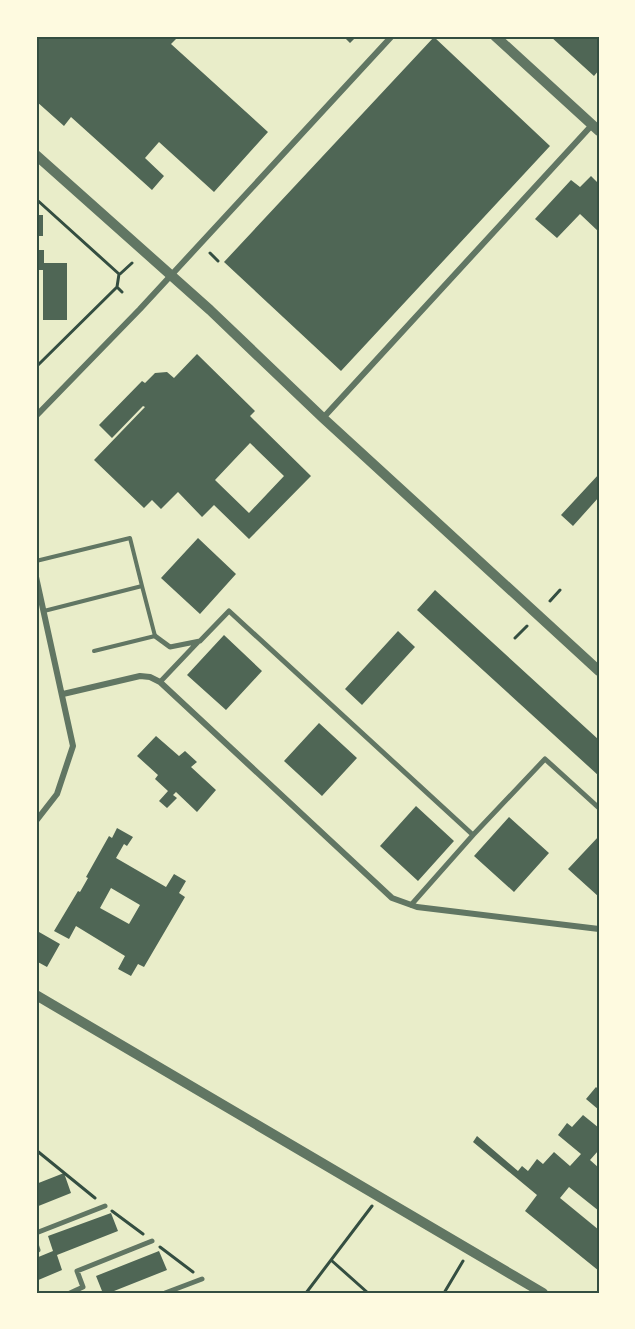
<svg xmlns="http://www.w3.org/2000/svg" width="635" height="1329" viewBox="0 0 635 1329" font-family="'Nunito Sans',sans-serif">
	<rect width="100%" height="100%" fill="#e9edc9"/>
	<path fill="#4f6655" fill-rule="evenodd" d="M 36,36 L 179,36 L 171,44 L 268,132 L 214,192 L 159,142 L 145,158 L 164,176 L 152,190 L 71,117 L 64,126 L 36,101 Z
		M 343,36 L 357,36 L 350,43 Z
		M 550,36 L 599,36 L 599,70 L 594,76 Z
		M 434,37 L 550,146 L 341,371 L 224,262 Z
		M 591,176 L 599,184 L 599,232 L 580,214 L 557,238 L 535,219 L 571,180 L 580,187 Z
		M 36,215 L 43,215 L 43,236 L 36,236 Z
		M 36,250 L 44,250 L 44,263 L 67,263 L 67,320 L 43,320 L 43,270 L 36,270 Z
		M 197,354 L 255,411 L 250,416 L 311,476 L 249,539 L 214,505 L 202,517 L 178,492 L 161,509 L 152,500 L 144,508 L 94,460 L 145,407 L 143,406 L 112,438 L 99,425 L 142,381 L 145,383 L 155,373 L 167,372 L 174,378 ZM 250,443 L 284,476 L 249,513 L 215,480 Z
		M 599,474 L 599,497 L 573,526 L 561,515 Z
		M 198,538 L 236,574 L 200,614 L 161,578 Z
		M 435,590 L 599,740 L 599,776 L 417,610 Z
		M 398,631 L 415,647 L 362,705 L 345,689 Z
		M 224,635 L 262,671 L 226,710 L 187,675 Z
		M 319,723 L 357,758 L 322,796 L 284,761 Z
		M 156,736 L 179,756 L 185,751 L 197,762 L 191,767 L 216,790 L 197,812 L 176,792 L 173,795 L 177,798 L 167,808 L 159,801 L 168,791 L 155,779 L 158,775 L 137,756 Z
		M 416,806 L 454,841 L 418,881 L 380,846 Z
		M 509,817 L 549,853 L 514,892 L 474,856 Z
		M 117,828 L 133,837 L 127,846 L 124,844 L 116,858 L 166,887 L 174,874 L 186,881 L 179,893 L 185,897 L 144,967 L 138,964 L 131,976 L 118,969 L 125,956 L 76,926 L 69,939 L 54,931 L 78,891 L 80,892 L 88,878 L 86,877 L 109,836 L 112,838 ZM 111,888 L 140,905 L 129,924 L 100,908 Z
		M 599,836 L 599,897 L 568,869 Z
		M 39,932 L 60,944 L 47,967 L 36,961 L 36,938 Z
		M 596,1087 L 599,1090 L 599,1110 L 586,1099 Z
		M 583,1115 L 599,1128 L 599,1152 L 598,1151 L 590,1160 L 599,1168 L 599,1211 L 569,1187 L 560,1198 L 599,1230 L 599,1271 L 525,1211 L 537,1195 L 473,1142 L 477,1136 L 518,1171 L 522,1166 L 528,1171 L 537,1159 L 543,1164 L 554,1152 L 570,1166 L 581,1154 L 558,1135 L 567,1123 L 572,1127 Z
		M 64,1173 L 71,1193 L 36,1207 L 36,1184 Z
		M 111,1213 L 118,1231 L 57,1255 L 62,1270 L 36,1281 L 36,1258 L 53,1251 L 48,1236 Z
		M 159,1251 L 167,1270 L 109,1293 L 96,1293 L 102,1291 L 96,1276 Z"/>
	<g fill="none" stroke-linecap="round" stroke-linejoin="round">
		<path stroke="#344e41" stroke-width="3" d="M 36,199 L 119,274 L 117,287 L 36,367
			M 210,253 L 218,261
			M 120,274 L 132,263
			M 117,287 L 122,292
			M 550,601 L 560,590
			M 515,638 L 527,626
			M 36,1150 L 95,1198
			M 112,1211 L 143,1234
			M 160,1247 L 193,1272
			M 331,1260 L 368,1293
			M 306,1293 L 372,1206
			M 444,1293 L 463,1261"/>
		<path stroke="#617663" stroke-width="4" d="M 36,561 L 130,538 L 142,586
			M 44,611 L 142,586 L 155,636 L 94,651"/>
		<path stroke="#617663" stroke-width="5" d="M 155,636 L 170,647 L 200,641 L 229,611 L 473,835 L 545,759 L 599,808
			M 160,682 L 198,642
			M 411,905 L 473,835
			M 36,1233 L 105,1206
			M 36,1244 L 38,1250 L 36,1251
			M 70,1293 L 83,1287 L 77,1271 L 152,1241
			M 165,1293 L 202,1279"/>
		<path stroke="#617663" stroke-width="6" d="M 36,416 L 140,309 L 392,36
			M 323,418 L 592,125
			M 36,577 L 73,746 L 57,794 L 36,821
			M 63,694 L 140,676 L 150,677 L 160,682 L 392,898 L 417,907 L 599,929"/>
		<path stroke="#617663" stroke-width="10" d="M 495,36 L 599,131
			M 36,155 L 210,310 L 323,418 L 599,671
			M 36,995 L 543,1293"/>
	</g>
	<rect width="635" height="1329" fill="none" stroke="#fefae0" stroke-width="75"/>
	<rect x="38" y="38" width="560" height="1254" fill="none" stroke="#344e41" stroke-width="2"/>
</svg>
